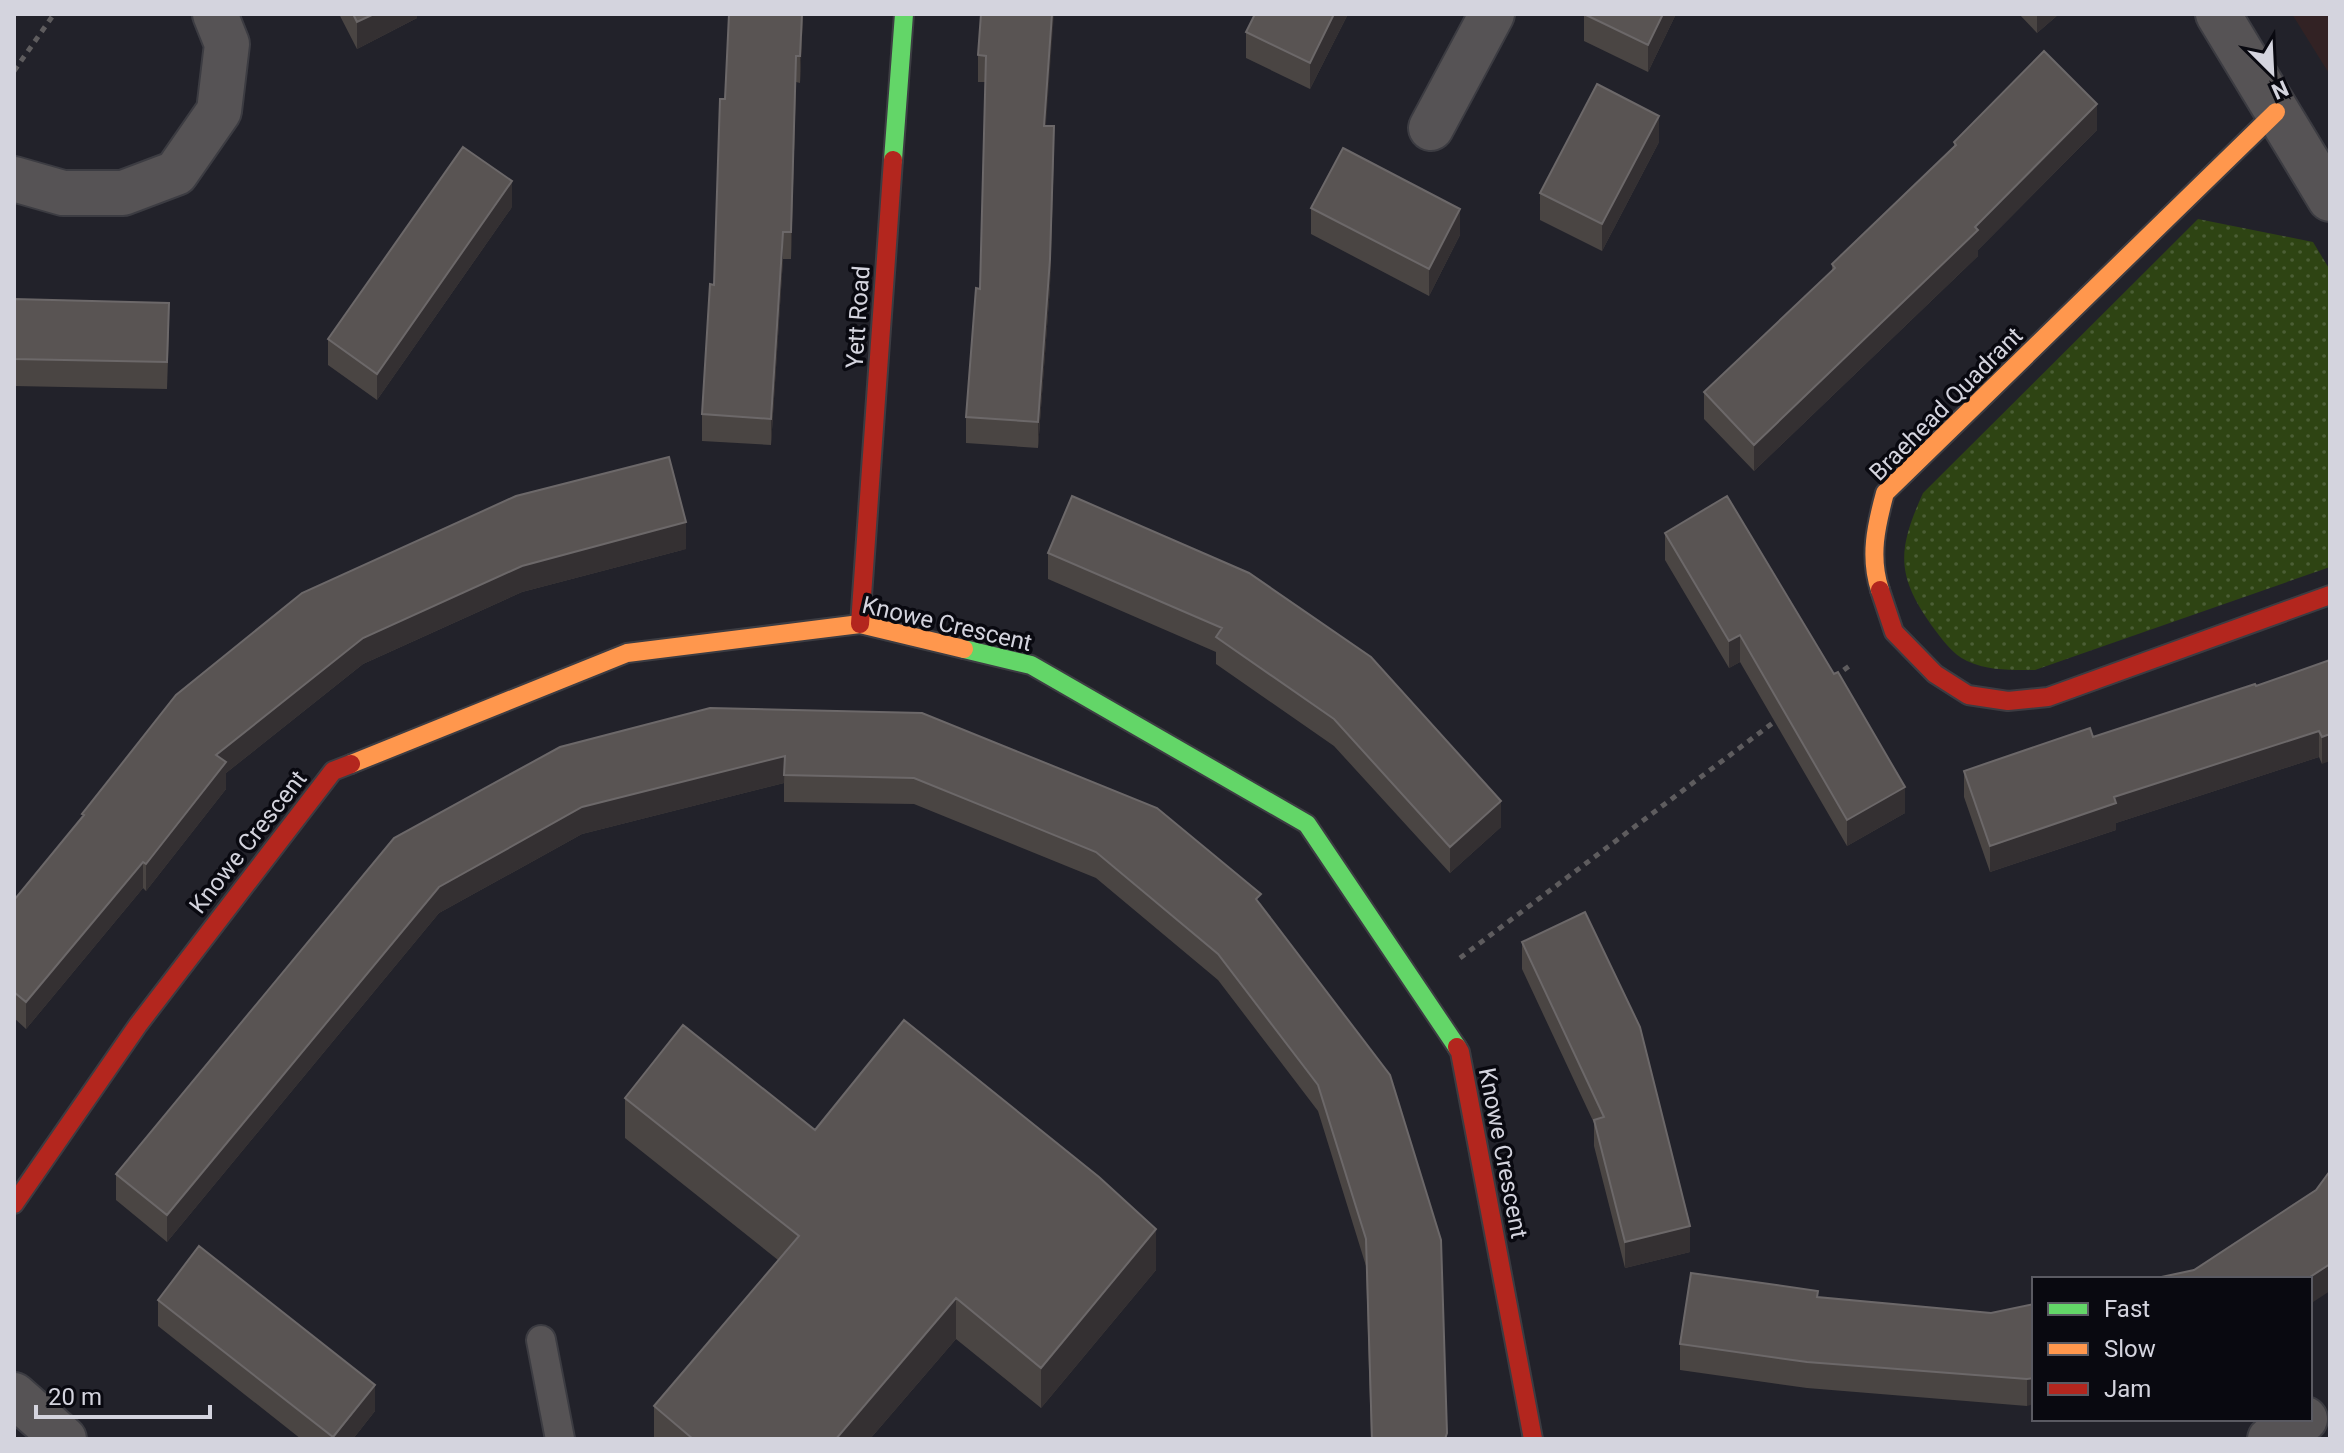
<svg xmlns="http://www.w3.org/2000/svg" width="2344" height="1453" viewBox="0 0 2344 1453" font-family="Roboto,sans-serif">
	<defs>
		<pattern id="green-dots" width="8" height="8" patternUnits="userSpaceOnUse" patternTransform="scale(2)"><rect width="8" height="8" fill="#2e4413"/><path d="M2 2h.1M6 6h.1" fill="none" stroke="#4b5e35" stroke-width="1.8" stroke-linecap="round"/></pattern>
	</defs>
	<rect width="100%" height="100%" fill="#22222a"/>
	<path fill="#322224" d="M 2292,14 L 2330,14 L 2330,75 Z"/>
	<path fill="url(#green-dots)" d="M 2198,219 L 2313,242 L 2330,270 L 2330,567 L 2035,670 C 2011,670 1989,671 1967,661 C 1952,654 1942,639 1932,626 C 1895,574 1898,549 1923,493 Z"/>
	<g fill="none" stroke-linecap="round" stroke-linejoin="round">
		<g stroke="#3c3c42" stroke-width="32">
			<path id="lane" d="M 541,1340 L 560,1439"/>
		</g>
		<g stroke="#3c3c42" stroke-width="48">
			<path id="street" d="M 2218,14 L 2330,199
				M 1431,128 L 1492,14
				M 14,179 L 63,193 L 123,193 L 176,173 L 219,111 L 227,44 L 215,14
				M 14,1395 L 64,1439
				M 2270,1439 L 2305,1419"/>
		</g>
		<g stroke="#3c3c42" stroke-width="22">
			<path id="fast" d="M 893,160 L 904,14
				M 964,649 L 1031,665 L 1307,824 L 1457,1047"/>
		</g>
		<g stroke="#3c3c42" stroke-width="22">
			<path id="slow" d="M 1880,590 C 1869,557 1876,526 1885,493 L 2276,112
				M 351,764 L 627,653 L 860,624 L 964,649"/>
		</g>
		<g stroke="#3c3c42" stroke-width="22">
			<path id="jam" d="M 1880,590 L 1894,632 L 1935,674 L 1968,695 L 2008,701 L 2048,697 L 2330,595
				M 860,624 L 893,160
				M 1457,1047 L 1460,1052 L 1533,1439
				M 14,1204 L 138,1025 L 333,771 L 351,764"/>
		</g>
		<path stroke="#5e5c5e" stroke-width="5" stroke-dasharray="6 6" stroke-linecap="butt" d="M 14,71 L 54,14
			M 1834,677 L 1852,664
			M 1460,958 L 1778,719"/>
		<use href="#lane" stroke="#565355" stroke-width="28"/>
		<use href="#street" stroke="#565355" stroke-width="44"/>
		<use href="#fast" stroke="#63d668" stroke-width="18"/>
		<use href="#slow" stroke="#ff974d" stroke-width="18"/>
		<use href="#jam" stroke="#b3261e" stroke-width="18"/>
	</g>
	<path fill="#4a4543" d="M 339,14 L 417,14 L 417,18 L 357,49 Z
		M 803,14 L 800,83 L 796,82 L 791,259 L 783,259 L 771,445 L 702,441 L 702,414 L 714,285 L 725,99 Z
		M 981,14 L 1046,126 L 1054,152 L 1050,286 L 1038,448 L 966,443 L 966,417 L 980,289 L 985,82 L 978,82 L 978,55 Z
		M 1348,14 L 1310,89 L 1246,58 L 1246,32 Z
		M 1584,14 L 1676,14 L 1648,72 L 1584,41 Z
		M 2019,14 L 2059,14 L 2037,33 Z
		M 2097,130 L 1978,250 L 1978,256 L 1754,471 L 1704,419 L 1704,392 L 1832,271 L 1832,264 L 1954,148 L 1954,142 Z
		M 1659,142 L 1602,251 L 1540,220 L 1540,193 Z
		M 512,207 L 377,400 L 328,365 L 328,339 Z
		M 1311,208 L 1460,235 L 1429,296 L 1311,234 Z
		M 14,299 L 169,329 L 167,389 L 14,386 Z
		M 1072,496 L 1501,827 L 1450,873 L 1334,746 L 1216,664 L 1216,652 L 1048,579 L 1048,553 Z
		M 1665,533 L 1905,813 L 1847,846 L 1740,662 L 1729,668 L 1665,560 Z
		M 686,549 L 522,592 L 363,664 L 226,773 L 226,789 L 146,891 L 143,888 L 26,1029 L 14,1018 L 14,900 L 82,818 L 82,814 L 302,593 Z
		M 2330,660 L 2322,764 L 2319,757 L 2116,823 L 2116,830 L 1990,872 L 1964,797 L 1964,771 L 2093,737 L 2256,686 Z
		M 922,713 L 1261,904 L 1447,1439 L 1371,1439 L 1366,1266 L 1318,1111 L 1218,980 L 1096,878 L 914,804 L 784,802 L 784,783 L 582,834 L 439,913 L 167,1242 L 116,1200 L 116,1174 L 394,838 Z
		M 1522,942 L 1690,1252 L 1625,1268 L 1594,1146 L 1594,1123 L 1522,969 Z
		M 625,1098 L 815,1130 L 1156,1270 L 1041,1408 L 956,1339 L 870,1439 L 654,1439 L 654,1406 L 778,1260 L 625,1138 Z
		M 1818,1297 L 1991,1313 L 2034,1304 L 2027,1406 L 1807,1388 L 1680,1370 L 1680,1344 Z
		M 158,1300 L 375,1411 L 353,1439 L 301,1439 L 158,1326 Z"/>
	<path fill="#343032" d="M 374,14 L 417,14 L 417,18 L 357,49 L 357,22 Z
		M 802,14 L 803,14 L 800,83 L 800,56 Z
		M 1052,14 L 1054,14 L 1044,152 L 1044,126 Z
		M 1334,14 L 1348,14 L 1310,89 L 1310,63 Z
		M 1663,14 L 1676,14 L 1648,72 L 1648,45 Z
		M 2037,14 L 2059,14 L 2037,33 Z
		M 796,56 L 796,82 L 791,259 L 791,232 Z
		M 2097,104 L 2097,130 L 1978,250 L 1978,256 L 1754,471 L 1754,445 L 1975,227 Z
		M 1659,116 L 1659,142 L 1602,251 L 1602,224 Z
		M 1054,126 L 1050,286 L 1038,448 L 1038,422 Z
		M 512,181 L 512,207 L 377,400 L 377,374 Z
		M 1460,209 L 1460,235 L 1429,296 L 1429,269 Z
		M 783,232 L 783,259 L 771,445 L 771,419 Z
		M 686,522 L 686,549 L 522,592 L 363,664 L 226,773 L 226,789 L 146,891 L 146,864 L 216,755 L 363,638 L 522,566 Z
		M 1740,635 L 1740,662 L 1729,668 L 1729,641 Z
		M 2319,731 L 2319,757 L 2116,823 L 2116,830 L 1990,872 L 1990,846 L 2114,797 Z
		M 2330,734 L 2330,761 L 2322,764 L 2322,737 Z
		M 785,756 L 784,783 L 582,834 L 439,913 L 167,1242 L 167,1215 L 439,887 L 582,807 Z
		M 1905,787 L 1905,813 L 1847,846 L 1847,820 Z
		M 1501,801 L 1501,827 L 1450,873 L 1450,847 Z
		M 143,862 L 143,888 L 26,1029 L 26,1002 Z
		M 1690,1226 L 1690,1252 L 1625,1268 L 1625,1242 Z
		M 1156,1229 L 1156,1270 L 1041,1408 L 1041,1368 Z
		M 2330,1264 L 2330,1291 L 2310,1304 L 2310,1279 L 2307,1279 Z
		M 956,1298 L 956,1339 L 870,1439 L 836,1439 Z
		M 2034,1378 L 2034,1404 L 2027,1406 L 2027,1379 Z
		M 375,1385 L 375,1411 L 353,1439 L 333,1439 Z"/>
	<path fill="#595453" stroke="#6c6869" stroke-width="2" d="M 353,14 L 374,14 L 357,22 Z
		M 729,14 L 802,14 L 800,56 L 796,56 L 791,232 L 783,232 L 771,419 L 702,414 L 710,284 L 714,285 L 720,99 L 725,99 Z
		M 981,14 L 1052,14 L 1044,126 L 1054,126 L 1050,259 L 1038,422 L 966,417 L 976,288 L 980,289 L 986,56 L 978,55 Z
		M 1255,14 L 1334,14 L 1310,63 L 1246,32 Z
		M 1584,14 L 1663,14 L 1648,45 Z
		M 2044,51 L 2097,104 L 1975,227 L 1978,230 L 1754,445 L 1704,392 L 1835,268 L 1832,264 L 1956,145 L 1954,142 Z
		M 1597,84 L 1659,116 L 1602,224 L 1540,193 Z
		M 463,147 L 512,181 L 377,374 L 328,339 Z
		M 1343,148 L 1460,209 L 1429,269 L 1311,208 Z
		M 14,299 L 169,303 L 167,362 L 14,359 Z
		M 669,457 L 686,522 L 522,566 L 363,638 L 216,755 L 226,762 L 146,864 L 143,862 L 26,1002 L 14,992 L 14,900 L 84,815 L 82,814 L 176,695 L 302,593 L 516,496 Z
		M 1072,496 L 1249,573 L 1371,657 L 1501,801 L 1450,847 L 1334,719 L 1216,637 L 1222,628 L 1048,553 Z
		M 1727,496 L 1834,674 L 1838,672 L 1905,787 L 1847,820 L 1740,635 L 1729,641 L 1665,533 Z
		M 2330,660 L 2330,734 L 2322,737 L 2319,731 L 2114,797 L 2116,803 L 1990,846 L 1964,771 L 2090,728 L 2093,737 L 2255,684 L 2256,686 Z
		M 710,708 L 922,713 L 1157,808 L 1261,894 L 1256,899 L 1390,1075 L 1441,1240 L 1447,1433 L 1445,1439 L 1372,1439 L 1366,1239 L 1318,1085 L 1218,954 L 1096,852 L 914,778 L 784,775 L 785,756 L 582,807 L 439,887 L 167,1215 L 116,1174 L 394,838 L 560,747 Z
		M 1585,912 L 1640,1027 L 1690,1226 L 1625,1242 L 1594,1120 L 1604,1117 L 1522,942 Z
		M 904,1020 L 1099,1177 L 1156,1229 L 1041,1368 L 956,1298 L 836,1439 L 693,1439 L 654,1406 L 799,1236 L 625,1098 L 683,1025 L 815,1130 Z
		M 2330,1171 L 2330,1264 L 2307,1279 L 2152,1279 L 2194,1270 L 2316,1190 Z
		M 199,1246 L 375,1385 L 333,1437 L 158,1300 Z
		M 1691,1273 L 1818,1291 L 1817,1297 L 1991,1313 L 2034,1304 L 2034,1378 L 2027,1379 L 1807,1362 L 1680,1344 Z"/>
	<g text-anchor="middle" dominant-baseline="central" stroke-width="7" stroke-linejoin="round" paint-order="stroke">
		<g font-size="24" fill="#d4d4de" stroke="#090910">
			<text transform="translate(858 317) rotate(-86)">Yett Road</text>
			<text transform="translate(1946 404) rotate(-45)">Braehead Quadrant</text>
			<text transform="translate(947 624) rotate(13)">Knowe Crescent</text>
			<text transform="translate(248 842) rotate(-52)">Knowe Crescent</text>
			<text transform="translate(1503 1153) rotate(79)">Knowe Crescent</text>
		</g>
	</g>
	<rect width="2344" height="1453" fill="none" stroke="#d4d4de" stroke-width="32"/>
	<rect x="2032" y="1277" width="280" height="144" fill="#090910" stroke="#5a5a62" stroke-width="2"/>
	<rect x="2048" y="1303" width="40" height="12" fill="#63d668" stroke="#5a5a62" stroke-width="2"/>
	<text x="2104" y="1317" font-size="24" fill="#d4d4de">Fast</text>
	<rect x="2048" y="1343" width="40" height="12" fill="#ff974d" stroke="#5a5a62" stroke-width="2"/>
	<text x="2104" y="1357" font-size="24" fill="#d4d4de">Slow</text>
	<rect x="2048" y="1383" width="40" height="12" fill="#b3261e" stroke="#5a5a62" stroke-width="2"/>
	<text x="2104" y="1397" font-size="24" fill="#d4d4de">Jam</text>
	<g transform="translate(2272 72) rotate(156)" stroke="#090910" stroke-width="6" paint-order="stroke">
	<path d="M0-6L14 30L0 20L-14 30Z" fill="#d4d4de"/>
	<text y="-12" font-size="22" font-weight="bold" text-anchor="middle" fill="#d4d4de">N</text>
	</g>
	<path d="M36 1405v12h174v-12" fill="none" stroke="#d4d4de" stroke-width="4"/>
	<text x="48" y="1405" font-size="24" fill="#d4d4de" stroke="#090910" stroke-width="6" paint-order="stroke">20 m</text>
</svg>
